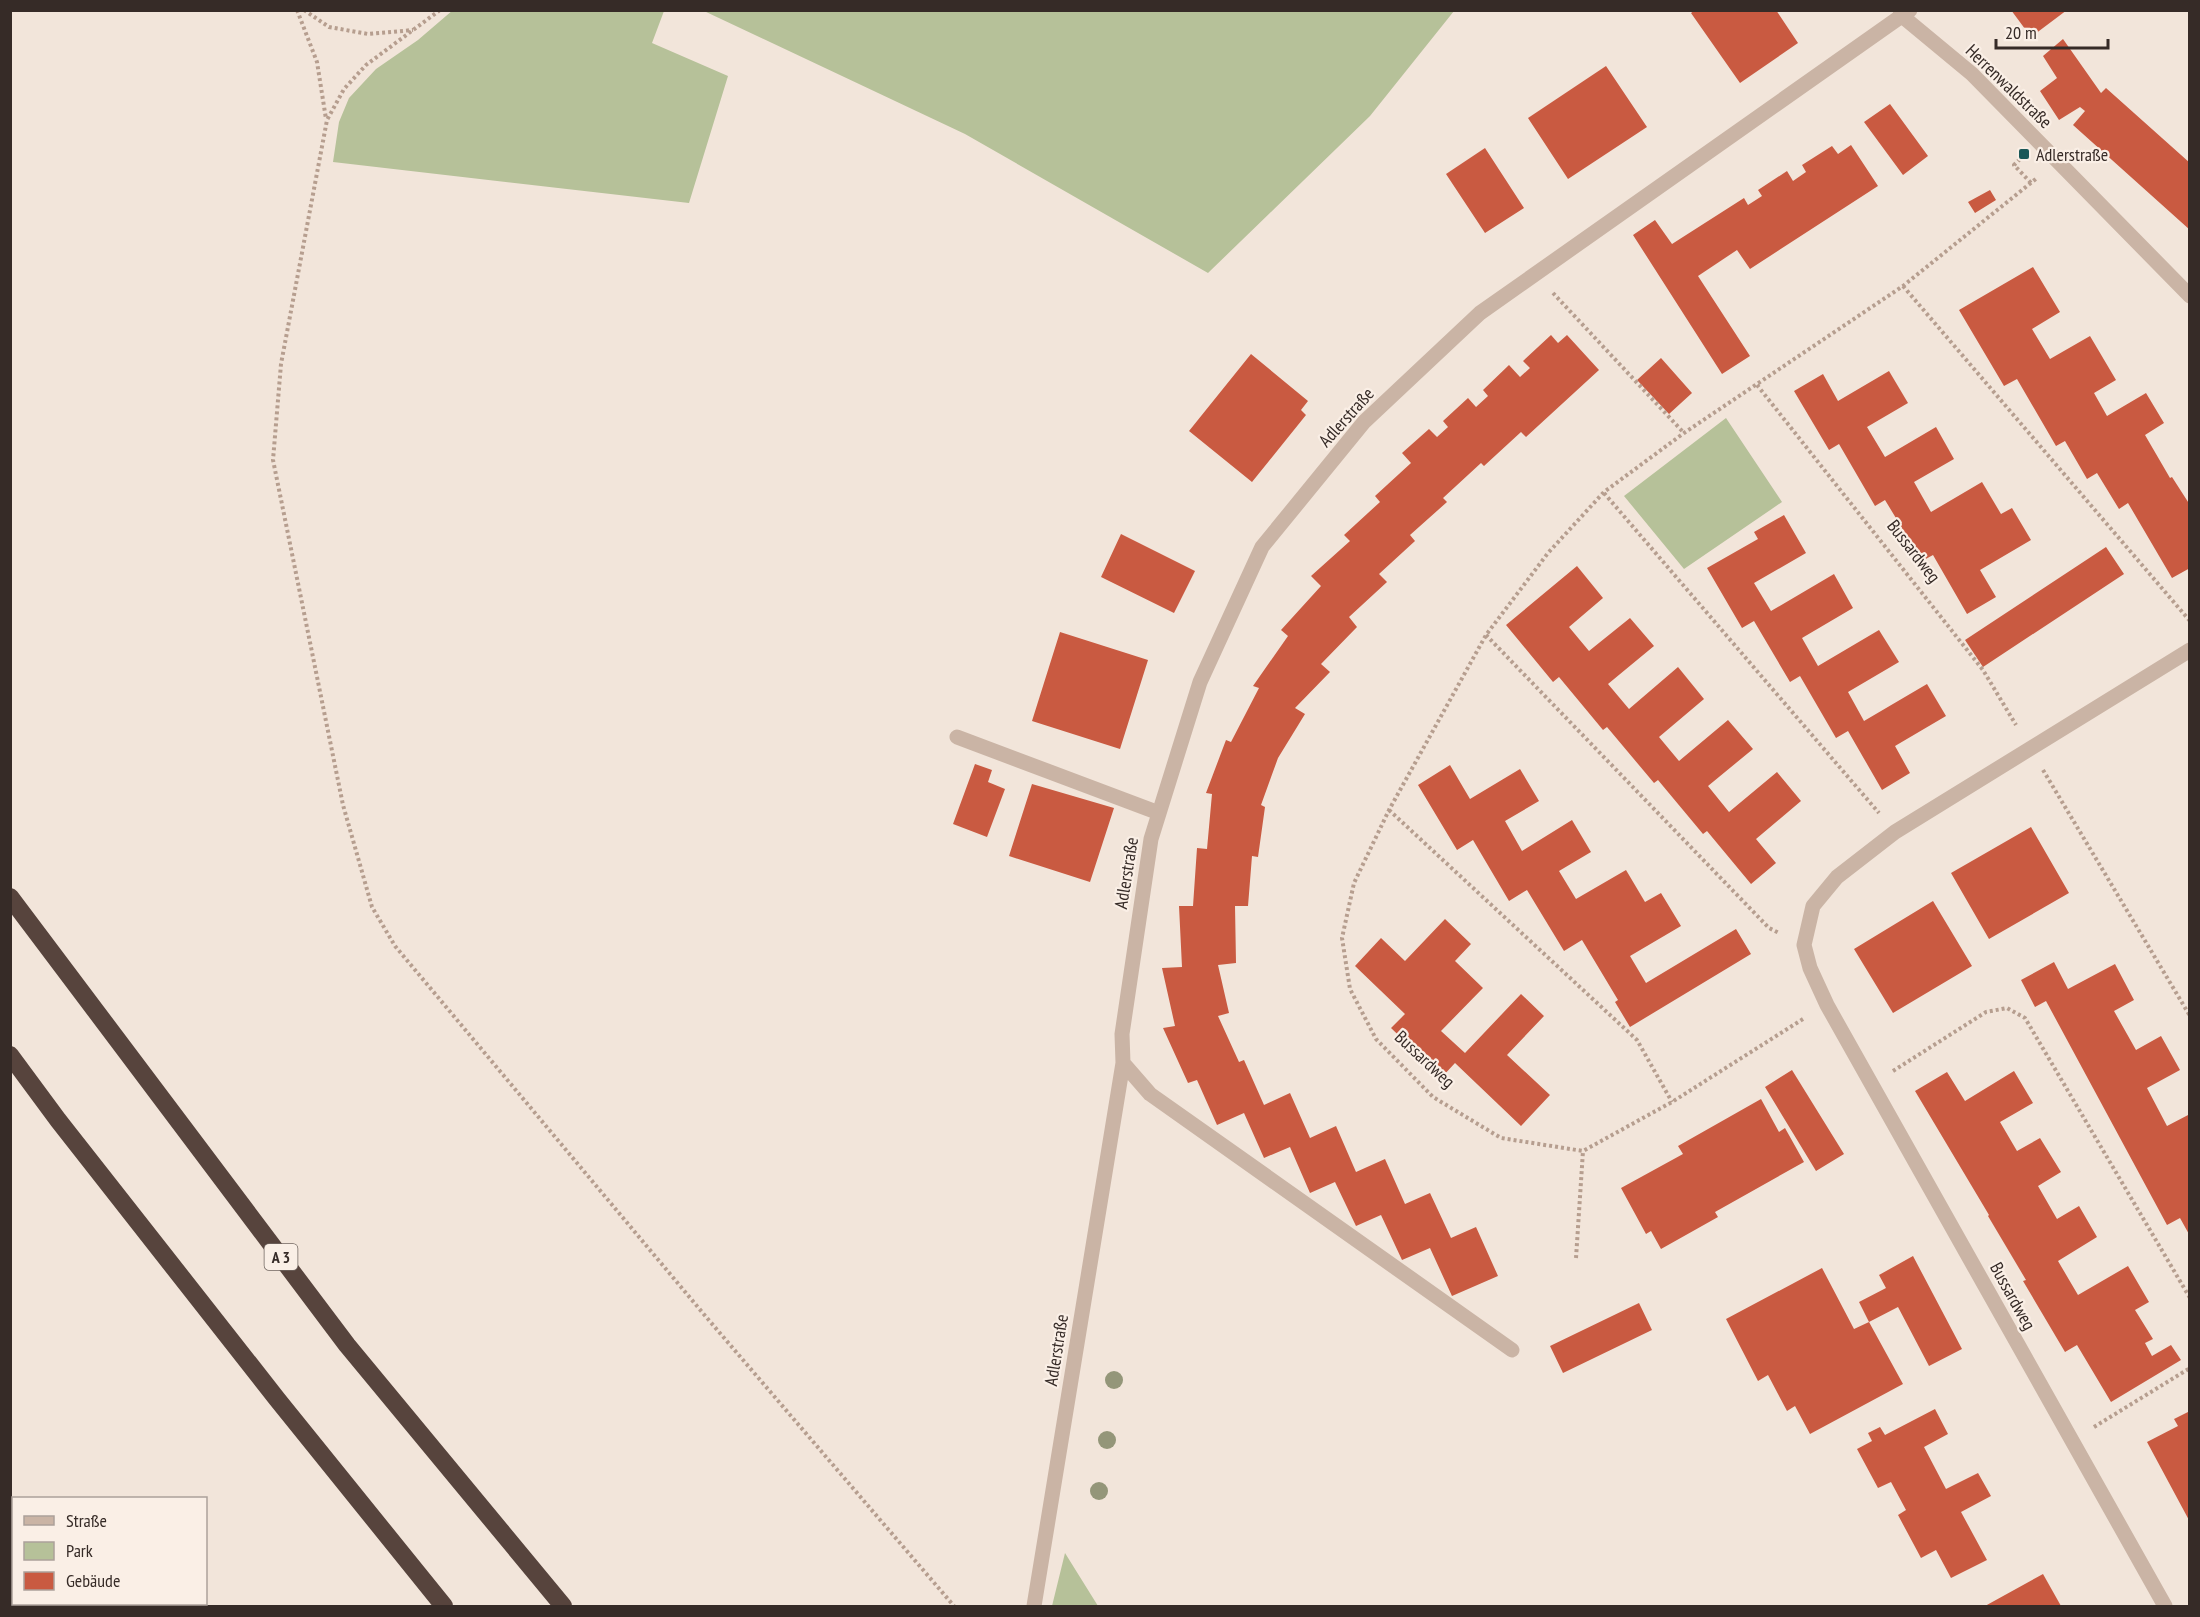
<svg xmlns="http://www.w3.org/2000/svg" width="2200" height="1617" viewBox="0 0 2200 1617" font-family="'PT Sans Narrow',sans-serif">
	<rect width="100%" height="100%" fill="#f2e5da"/>
	<path fill="#b6c199" d="M 453,10 L 664,11 L 652,43 L 728,76 L 689,203 L 333,162 L 339,122 L 349,98 L 376,69 L 418,40 Z
		M 704,11 L 1454,11 L 1370,116 L 1208,273 L 965,134 Z
		M 1726,418 L 1782,502 L 1684,569 L 1624,496 Z
		M 1065,1553 L 1098,1606 L 1052,1606 Z"/>
	<path fill="#c95a41" d="M 1695,10 L 1776,10 L 1798,43 L 1740,83 L 1691,13 Z
		M 2011,10 L 2067,10 L 2031,37 Z
		M 2063,39 L 2101,93 L 2106,88 L 2190,163 L 2190,230 L 2073,125 L 2085,111 L 2080,107 L 2059,120 L 2040,91 L 2057,78 L 2043,56 Z
		M 1606,66 L 1647,127 L 1568,179 L 1528,118 Z
		M 1890,104 L 1928,156 L 1903,175 L 1864,122 Z
		M 1851,145 L 1878,186 L 1750,269 L 1737,250 L 1698,276 L 1750,356 L 1722,374 L 1633,235 L 1655,220 L 1672,244 L 1744,198 L 1748,205 L 1762,196 L 1758,190 L 1787,171 L 1793,181 L 1806,172 L 1802,165 L 1832,146 L 1838,154 Z
		M 1485,148 L 1524,208 L 1485,233 L 1446,174 Z
		M 1990,190 L 1996,200 L 1975,213 L 1968,202 Z
		M 2033,267 L 2060,312 L 2032,329 L 2050,359 L 2090,336 L 2116,380 L 2094,393 L 2107,416 L 2146,393 L 2164,423 L 2145,435 L 2170,478 L 2172,477 L 2190,505 L 2190,568 L 2172,578 L 2128,503 L 2119,509 L 2097,473 L 2087,479 L 2065,441 L 2056,446 L 2017,379 L 2004,386 L 1959,310 Z
		M 1551,335 L 1558,343 L 1567,335 L 1599,370 L 1526,437 L 1521,432 L 1484,466 L 1481,463 L 1443,498 L 1447,502 L 1410,535 L 1415,541 L 1379,574 L 1387,582 L 1349,617 L 1357,627 L 1321,664 L 1330,672 L 1295,708 L 1305,714 L 1278,758 L 1261,805 L 1265,807 L 1258,857 L 1252,856 L 1248,906 L 1235,906 L 1236,963 L 1218,965 L 1229,1013 L 1218,1016 L 1239,1062 L 1244,1060 L 1264,1105 L 1290,1093 L 1310,1138 L 1336,1126 L 1356,1172 L 1385,1159 L 1405,1204 L 1430,1193 L 1451,1238 L 1476,1227 L 1498,1276 L 1452,1296 L 1430,1248 L 1402,1260 L 1381,1215 L 1356,1226 L 1335,1182 L 1310,1193 L 1290,1147 L 1264,1158 L 1244,1113 L 1217,1125 L 1197,1080 L 1188,1083 L 1163,1028 L 1175,1026 L 1162,968 L 1182,967 L 1179,906 L 1193,906 L 1197,848 L 1207,849 L 1212,794 L 1206,793 L 1226,740 L 1231,742 L 1259,688 L 1253,686 L 1288,636 L 1281,630 L 1321,586 L 1311,576 L 1350,541 L 1344,535 L 1380,502 L 1375,496 L 1411,463 L 1402,453 L 1429,429 L 1437,437 L 1448,427 L 1443,421 L 1468,398 L 1476,407 L 1488,396 L 1483,390 L 1509,365 L 1520,377 L 1530,368 L 1523,361 Z
		M 1251,354 L 1308,401 L 1301,410 L 1306,415 L 1252,482 L 1189,431 Z
		M 1661,358 L 1692,393 L 1669,414 L 1637,380 Z
		M 1889,371 L 1908,403 L 1867,427 L 1885,457 L 1936,427 L 1954,459 L 1914,482 L 1931,512 L 1982,482 L 2001,514 L 2012,508 L 2031,540 L 1980,570 L 1996,597 L 1967,614 L 1933,555 L 1922,561 L 1885,500 L 1875,506 L 1839,444 L 1829,450 L 1794,391 L 1823,374 L 1838,401 Z
		M 1784,515 L 1806,553 L 1754,583 L 1771,611 L 1834,574 L 1853,608 L 1802,638 L 1818,666 L 1879,630 L 1899,662 L 1848,692 L 1864,721 L 1927,684 L 1946,716 L 1895,746 L 1910,773 L 1882,790 L 1848,731 L 1836,738 L 1800,676 L 1790,682 L 1754,621 L 1742,628 L 1707,568 L 1758,539 L 1754,532 Z
		M 1121,534 L 1195,571 L 1174,613 L 1101,577 Z
		M 2106,547 L 2124,574 L 1983,667 L 1965,640 Z
		M 1577,566 L 1603,598 L 1569,627 L 1589,651 L 1630,618 L 1654,646 L 1608,684 L 1629,709 L 1678,667 L 1704,699 L 1659,737 L 1679,761 L 1728,720 L 1753,749 L 1708,786 L 1729,812 L 1777,772 L 1801,801 L 1756,839 L 1776,863 L 1751,884 L 1707,831 L 1703,834 L 1658,780 L 1654,783 L 1607,727 L 1603,730 L 1559,677 L 1553,682 L 1506,625 Z
		M 1060,632 L 1148,660 L 1120,749 L 1032,721 Z
		M 975,764 L 992,770 L 988,782 L 1005,789 L 987,837 L 953,824 Z
		M 1450,765 L 1470,799 L 1520,769 L 1539,801 L 1505,821 L 1522,851 L 1572,820 L 1591,852 L 1559,871 L 1576,899 L 1626,870 L 1645,902 L 1661,893 L 1681,926 L 1630,956 L 1646,983 L 1736,929 L 1751,954 L 1630,1027 L 1615,1002 L 1618,1000 L 1582,940 L 1564,951 L 1527,890 L 1509,901 L 1473,840 L 1457,850 L 1418,785 Z
		M 1032,784 L 1114,808 L 1090,882 L 1009,856 Z
		M 2031,827 L 2069,893 L 1989,939 L 1951,873 Z
		M 1933,901 L 1972,966 L 1893,1013 L 1854,949 Z
		M 1445,919 L 1471,944 L 1455,961 L 1483,988 L 1441,1031 L 1465,1053 L 1521,994 L 1544,1016 L 1507,1055 L 1550,1095 L 1521,1126 L 1455,1063 L 1442,1077 L 1391,1028 L 1405,1014 L 1355,966 L 1381,938 L 1405,961 Z
		M 2054,962 L 2068,989 L 2115,964 L 2134,1000 L 2114,1011 L 2136,1050 L 2161,1036 L 2180,1070 L 2147,1088 L 2167,1126 L 2190,1114 L 2190,1236 L 2180,1218 L 2167,1225 L 2046,1001 L 2035,1007 L 2021,980 Z
		M 1792,1070 L 1844,1154 L 1816,1171 L 1765,1087 Z
		M 2014,1071 L 2033,1103 L 2000,1122 L 2017,1151 L 2040,1138 L 2061,1172 L 2038,1186 L 2057,1219 L 2079,1206 L 2097,1237 L 2058,1261 L 2078,1295 L 2128,1266 L 2149,1302 L 2135,1310 L 2153,1339 L 2145,1343 L 2152,1356 L 2171,1345 L 2181,1360 L 2111,1402 L 2077,1345 L 2065,1352 L 2023,1281 L 2026,1280 L 1988,1216 L 1989,1215 L 1915,1091 L 1947,1072 L 1965,1101 Z
		M 1761,1099 L 1779,1132 L 1785,1128 L 1804,1162 L 1715,1212 L 1718,1217 L 1661,1249 L 1651,1231 L 1646,1234 L 1621,1188 L 1683,1154 L 1678,1146 Z
		M 1913,1256 L 1962,1349 L 1929,1366 L 1898,1307 L 1869,1322 L 1859,1302 L 1886,1288 L 1879,1275 Z
		M 1822,1268 L 1854,1329 L 1869,1322 L 1903,1384 L 1810,1434 L 1795,1406 L 1787,1411 L 1768,1375 L 1758,1381 L 1726,1319 Z
		M 1639,1303 L 1652,1330 L 1563,1373 L 1550,1346 Z
		M 1935,1409 L 1948,1434 L 1924,1447 L 1946,1489 L 1978,1473 L 1991,1496 L 1961,1512 L 1987,1560 L 1951,1578 L 1936,1550 L 1921,1558 L 1898,1515 L 1906,1510 L 1891,1482 L 1878,1488 L 1857,1449 L 1872,1441 L 1868,1433 L 1880,1427 L 1885,1435 Z
		M 2190,1411 L 2190,1522 L 2147,1442 L 2178,1426 L 2174,1419 Z
		M 2043,1574 L 2061,1606 L 1985,1606 Z"/>
	<g fill="none" stroke-linecap="round" stroke-linejoin="round">
		<path stroke="#b69e8f" stroke-width="4" stroke-dasharray="3 3" stroke-linecap="butt" d="M 297,10 L 317,62 L 326,119
			M 304,10 L 329,27 L 368,34 L 413,30
			M 440,10 L 366,65 L 344,89 L 327,120 L 281,364 L 273,460 L 343,805 L 372,907 L 395,946 L 707,1318 L 954,1606
			M 2020,159 L 2014,165 L 2032,184
			M 1903,286 L 2190,621
			M 1553,293 L 1684,433
			M 1757,385 L 1983,670 L 2016,725
			M 1604,493 L 1879,813
			M 1486,635 L 1769,928 L 1779,933
			M 2043,770 L 2190,1016
			M 1389,810 L 1637,1040 L 1672,1102
			M 1803,1019 L 1672,1102 L 1583,1151 L 1501,1138 L 1433,1097 L 1376,1039 L 1350,989 L 1342,938 L 1354,883 L 1389,810 L 1486,635 L 1548,553 L 1604,492 L 1684,433 L 1903,286 L 2037,178
			M 1893,1071 L 1986,1012 L 2007,1008 L 2025,1018 L 2190,1298
			M 1576,1258 L 1583,1151
			M 2094,1427 L 2190,1368"/>
		<path stroke="#cab4a5" stroke-width="15" d="M 1900,10 L 1902,16 L 1972,74 L 2190,296
			M 957,737 L 1159,813
			M 1123,1063 L 1150,1094 L 1512,1350
			M 1034,1606 L 1123,1063 L 1122,1034 L 1151,839 L 1200,682 L 1262,547 L 1364,422 L 1480,313 L 1910,10
			M 2165,1606 L 1827,1005 L 1810,968 L 1804,945 L 1813,906 L 1837,877 L 1895,832 L 2190,650"/>
		<path stroke="#57443d" stroke-width="18" d="M 10,897 L 347,1345 L 563,1606
			M 10,1055 L 58,1120 L 277,1399 L 444,1606"/>
	</g>
	<g fill="#949679">
		<circle cx="1114" cy="1380" r="9"/>
		<circle cx="1107" cy="1440" r="9"/>
		<circle cx="1099" cy="1491" r="9"/>
	</g>
	<rect fill="#1b5858" stroke="#faefe6" stroke-width="2" x="2018" y="148" width="12" height="12" rx="3"/>
	<g text-anchor="middle" dominant-baseline="central" stroke-width="4.5" stroke-linejoin="round" paint-order="stroke">
		<rect fill="#faefe6" stroke="#716660" stroke-width="1.5" x="264.5" y="1244" width="33" height="26" rx="4.5"/>
		<g font-size="16" font-weight="bold" fill="#362b27">
			<text x="281" y="1257">A 3</text>
		</g>
		<g font-size="18" fill="#362b27" stroke="#faefe6">
			<text transform="translate(2009 86) rotate(44)">Herrenwaldstraße</text>
			<text transform="translate(1346 417) rotate(-48)">Adlerstraße</text>
			<text transform="translate(1914 551) rotate(52)">Bussardweg</text>
			<text transform="translate(1126 873) rotate(-81)">Adlerstraße</text>
			<text transform="translate(1425 1059) rotate(43)">Bussardweg</text>
			<text transform="translate(2013 1296) rotate(61)">Bussardweg</text>
			<text transform="translate(1056 1350) rotate(-81)">Adlerstraße</text>
		</g>
		<g font-size="18" fill="#362b27" stroke="#faefe6" text-anchor="start">
			<text x="2036" y="154">Adlerstraße</text>
		</g>
	</g>
	<rect width="2200" height="1617" fill="none" stroke="#362b27" stroke-width="24"/>
	<rect x="12" y="1497" width="195" height="108" fill="#faefe6" stroke="#aca19a" stroke-width="1.5"/>
	<rect x="24" y="1516" width="30" height="9" fill="#cab4a5" stroke="#aca19a" stroke-width="1.5"/>
	<text x="66" y="1527" font-size="18" fill="#362b27">Straße</text>
	<rect x="24" y="1542" width="30" height="18" fill="#b6c199" stroke="#aca19a" stroke-width="1.5"/>
	<text x="66" y="1557" font-size="18" fill="#362b27">Park</text>
	<rect x="24" y="1572" width="30" height="18" fill="#c95a41" stroke="#aca19a" stroke-width="1.5"/>
	<text x="66" y="1587" font-size="18" fill="#362b27">Gebäude</text>
	<path d="M1996 39v9h112v-9" fill="none" stroke="#362b27" stroke-width="3"/>
	<text x="2005" y="39" font-size="18" fill="#362b27" stroke="#faefe6" stroke-width="4.5" paint-order="stroke">20 m</text>
</svg>
